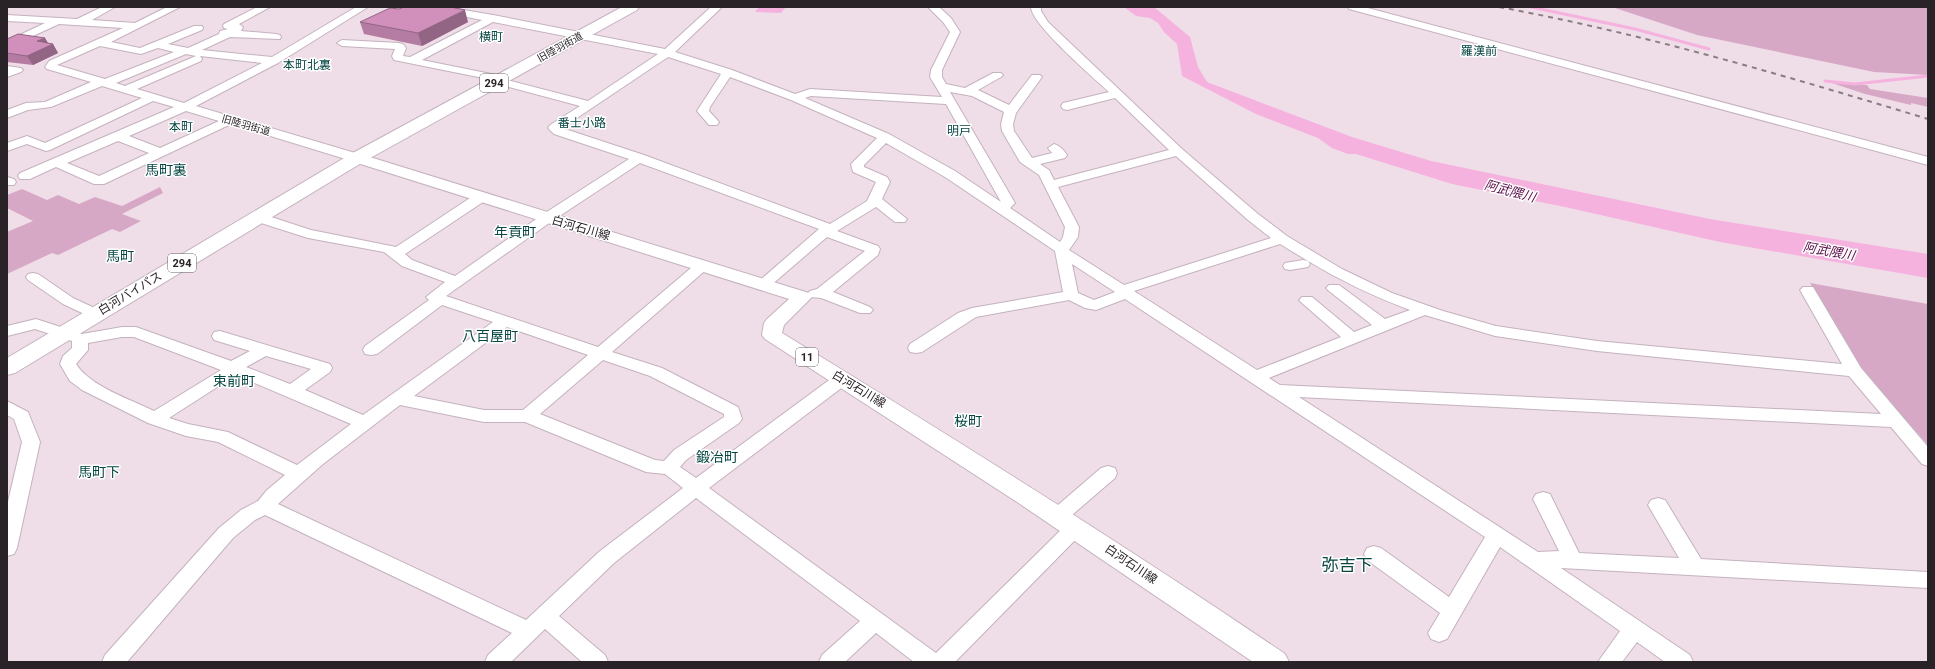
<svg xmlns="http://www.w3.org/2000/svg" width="1935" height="669" viewBox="0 0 1935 669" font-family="Roboto,'Noto Sans JP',sans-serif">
	<rect width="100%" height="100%" fill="#efdde8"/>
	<path fill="#d7a8c6" d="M 1612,7 L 1928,7 L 1928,75 L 1874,72 L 1697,35 Z
		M 1832,83 L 1867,85 L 1870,89 L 1928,98 L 1928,107 L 1911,103 L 1911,105 L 1865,94 Z
		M 160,187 L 163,193 L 122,214 L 141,221 L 120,232 L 112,229 L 58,255 L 52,253 L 7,274 L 7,232 L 33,221 L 7,208 L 7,195 L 22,189 L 47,200 L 58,195 L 79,204 L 95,197 L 122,206 Z
		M 1810,283 L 1928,304 L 1928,445 L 1862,370 Z"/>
	<path fill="#f6b2df" d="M 759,7 L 786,7 L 781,13 L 755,12 Z
		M 1124,7 L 1154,7 L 1190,37 L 1198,67 L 1207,82 L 1352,137 L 1431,161 L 1710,219 L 1928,254 L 1928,278 L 1720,242 L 1565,207 L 1452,184 L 1356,154 L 1348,154 L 1332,148 L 1318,138 L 1256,114 L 1182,76 L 1177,44 L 1164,32 L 1158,23 L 1150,18 L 1136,16 Z"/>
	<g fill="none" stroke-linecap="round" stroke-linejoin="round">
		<path stroke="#f6b2df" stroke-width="3" d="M 1531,7 L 1635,29 L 1709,49
			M 1825,81 L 1855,84 L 1928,76"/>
		<g stroke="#c4b2be" stroke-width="2">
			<path id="minor" d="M 102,7 L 115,7 L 92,20 L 135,23 L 167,7 L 180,7 L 111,42 L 140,48 L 194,26 L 202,26 L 203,28 L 202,30 L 168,44 L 188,48 L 219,34 L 220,31 L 228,29 L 224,28 L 223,26 L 224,24 L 257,7 L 270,7 L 239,24 L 243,27 L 241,31 L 276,34 L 280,35 L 281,37 L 280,39 L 230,37 L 202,50 L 272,57 L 356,7 L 368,7 L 278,63 L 196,106 L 362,155 L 363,158 L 357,162 L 352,161 L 231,124 L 104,184 L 94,184 L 56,167 L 30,179 L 20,179 L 18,176 L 20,173 L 174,107 L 153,101 L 50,150 L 46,151 L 27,144 L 7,151 L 7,143 L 27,136 L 45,143 L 142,98 L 102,86 L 51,107 L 28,110 L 7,118 L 7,110 L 26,103 L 45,102 L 91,82 L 47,69 L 45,67 L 49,61 L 123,28 L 59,24 L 7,48 L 7,41 L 45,23 L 7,21 L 7,15 L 77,19 ZM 100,46 L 141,54 L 158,48 L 174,52 L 105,79 L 57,65 ZM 186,54 L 196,56 L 125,86 L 116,83 ZM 200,56 L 262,63 L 184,103 L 137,89 L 201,61 L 202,59 ZM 186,111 L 219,121 L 160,148 L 129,136 ZM 118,141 L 149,153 L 99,176 L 67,163 Z
				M 426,7 L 446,7 L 493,15 L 665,49 L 711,7 L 722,7 L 675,52 L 732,70 L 795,94 L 810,89 L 942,97 L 930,77 L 931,70 L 950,32 L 943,22 L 928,7 L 939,7 L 951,18 L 960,32 L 942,70 L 942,77 L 946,84 L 965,88 L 993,73 L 1001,73 L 1003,75 L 1001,77 L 978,90 L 1009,105 L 1032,75 L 1040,75 L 1042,77 L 1016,113 L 1013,124 L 1014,131 L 1032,158 L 1052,153 L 1048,148 L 1054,144 C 1060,146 1064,150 1067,155 L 1065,158 L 1040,164 L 1049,170 L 1054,180 L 1169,150 L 1115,98 L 1067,110 L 1063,109 L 1061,106 L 1063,103 L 1109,92 C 1094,78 1031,24 1031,7 L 1041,7 L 1041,11 L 1048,22 L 1182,149 L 1258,214 L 1287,236 L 1342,269 L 1392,293 L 1443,311 L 1496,326 L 1597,341 L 1842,364 L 1800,290 L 1803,287 L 1813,287 L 1861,368 L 1928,447 L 1928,466 L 1922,464 L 1891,427 L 1299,397 L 1538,552 L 1559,551 L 1533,499 L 1536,494 L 1543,492 L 1550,494 L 1579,553 L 1679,558 L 1648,505 L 1651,500 L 1658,498 L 1665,500 L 1701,559 L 1928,572 L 1928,588 L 1561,568 L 1690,655 L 1693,662 L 1665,662 L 1637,642 L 1622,662 L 1598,662 L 1620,631 L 1500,547 L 1447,639 L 1439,642 L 1431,639 L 1428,633 L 1440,613 L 1367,560 L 1364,554 L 1367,548 L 1374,546 L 1381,548 L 1449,597 L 1485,537 L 1125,299 L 1096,310 L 1085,308 L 1069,300 L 976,317 L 922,352 L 916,353 L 910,352 L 908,348 L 910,344 L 958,313 L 972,308 L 1063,292 L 1055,251 L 945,177 L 886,143 L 864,165 L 864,167 L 887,177 L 890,182 L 882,199 L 907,219 L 905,222 L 895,222 L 876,207 L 837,231 L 878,246 L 880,249 L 878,255 L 833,292 L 870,307 L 873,310 L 870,313 L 860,313 L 821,298 L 810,297 L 807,294 L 810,291 L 817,289 L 865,251 L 827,237 L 769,287 L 759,287 L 756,284 L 759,281 L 819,229 L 640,163 L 552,221 L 446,296 L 598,347 L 698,262 L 708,262 L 710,265 L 708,268 L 612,352 L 662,368 L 738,407 L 742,419 L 739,423 L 686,460 L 680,467 L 696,478 L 836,375 L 842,373 L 848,375 L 850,379 L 848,383 L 709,488 L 936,653 L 1069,522 L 1076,519 L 1083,522 L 1086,527 L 1083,532 L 955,662 L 914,662 L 876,633 L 845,662 L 819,662 L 822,655 L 860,621 L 696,498 L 614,563 L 559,616 L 605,655 L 608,662 L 582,662 L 545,629 L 511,662 L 485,662 L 488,655 L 512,633 L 265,515 L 255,520 L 233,538 L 127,662 L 102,662 L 105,655 L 219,528 L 241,510 L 258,501 L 267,490 L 285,475 L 218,442 L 186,436 L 148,423 L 82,390 L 70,381 L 60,364 L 63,356 L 72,348 L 72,341 L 35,329 L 7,336 L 7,326 L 36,319 L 82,334 L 122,327 L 136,327 L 231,361 L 250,351 L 214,340 L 212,336 L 214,332 L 220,331 L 330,364 L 332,368 L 330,372 L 305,390 L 363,415 L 493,322 L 442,305 L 377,354 L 371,355 L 365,354 L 363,350 L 365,346 L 429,300 L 426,297 L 445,282 L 402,266 L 384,252 L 308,238 L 252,220 L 250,217 L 252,214 L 262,214 L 311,230 L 396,247 L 476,194 L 486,194 L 488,197 L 486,200 L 405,254 L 412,260 L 455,276 L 542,215 L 629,159 L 554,134 L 548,128 L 550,125 L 580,106 L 494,83 L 493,80 L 394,60 L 392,56 L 395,49 L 342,46 L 337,43 L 342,40 L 399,43 L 403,44 L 406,48 L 403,56 L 410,57 L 482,20 L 431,10 ZM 493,22 L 658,54 L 588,101 L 507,80 L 506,77 L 422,60 ZM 668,57 L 721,74 L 697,111 L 709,125 L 717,125 L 719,122 L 709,111 L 710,107 L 730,77 L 791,100 L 877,138 L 851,164 L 853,172 L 876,182 L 867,201 L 830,224 L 644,155 L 562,128 ZM 950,92 L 972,96 L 1004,112 L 1001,124 L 1002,131 L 1020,162 L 1039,175 L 1065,227 L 1063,237 L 1060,242 L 1010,208 L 1015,203 ZM 811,96 L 946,104 L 1001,202 L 955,171 L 889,134 L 805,98 ZM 1176,156 L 1248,220 L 1271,238 L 1124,285 L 1069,250 L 1078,237 L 1079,227 L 1058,187 ZM 1280,244 L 1308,261 L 1303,260 L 1285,263 L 1283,266 L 1285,269 L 1290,270 L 1308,267 L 1310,264 L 1308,261 C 1341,281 1375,297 1410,310 L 1385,319 L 1339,285 L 1329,285 L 1326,288 L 1329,291 L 1372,325 L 1354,332 L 1312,297 L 1302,297 L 1299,300 L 1302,303 L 1341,337 L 1257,370 L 1134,291 ZM 1072,264 L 1115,292 L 1094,300 L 1078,293 ZM 1425,315 L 1495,336 L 1597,351 L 1849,376 L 1881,414 L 1280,385 L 1269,378 ZM 507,327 L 588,355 L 523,410 L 484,410 L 414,396 ZM 122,337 L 134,337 L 221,370 L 154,411 C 130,399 91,387 76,364 L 88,350 L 88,343 ZM 266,356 L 311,369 L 290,384 L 246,367 ZM 603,360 L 650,376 L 724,414 L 724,417 L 674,450 L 664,461 L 655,460 L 540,414 ZM 236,375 L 351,424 L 297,465 L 228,432 L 188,424 L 169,418 ZM 400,405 L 484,422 L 525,422 L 646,472 L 665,474 L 683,488 L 600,551 L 526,620 L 278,504 L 323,464 Z
				M 1348,7 L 1364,7 L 1928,157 L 1928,165 L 1349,9 Z
				M 7,66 L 21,68 L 23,70 L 21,72 L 7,77 Z
				M 7,177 L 14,179 L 16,182 L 14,185 L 7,185 Z
				M 33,273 L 38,274 L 73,298 L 101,311 L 103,314 L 101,317 L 95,319 L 63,304 L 28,280 L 26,277 L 28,274 Z
				M 7,401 L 28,412 L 40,442 L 17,548 L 14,554 L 7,556 L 7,506 L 22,442 L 14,419 L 7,415 Z
				M 1108,466 L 1115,468 L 1117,473 L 1115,478 L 1065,521 L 1058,523 L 1051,521 L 1048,516 L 1051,511 L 1101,468 Z"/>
		</g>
		<g stroke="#c4b2be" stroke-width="2">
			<path id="major" d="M 357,153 L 809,293 L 812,297 L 784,325 L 782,333 C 952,437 1120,542 1285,654 L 1289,662 L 1253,662 L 1017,502 L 765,339 L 762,335 L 764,323 L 767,319 L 789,299 L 351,161 L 349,158 L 351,155 Z"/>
		</g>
		<g stroke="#c4b2be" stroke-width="2">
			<path id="highway" d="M 622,7 L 639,7 L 637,10 L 363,162 L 15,373 L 7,375 L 7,358 L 351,154 Z"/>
		</g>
		<use href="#minor" fill="#fff" fill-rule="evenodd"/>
		<use href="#major" fill="#fff" fill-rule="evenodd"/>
		<use href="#highway" fill="#fff" fill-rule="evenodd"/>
		<path stroke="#897d84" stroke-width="2" stroke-dasharray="5 5" stroke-linecap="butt" d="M 1499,7 C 1645,34 1786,76 1928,119"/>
	</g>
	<path fill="#b47ca2" d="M 360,22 L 468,22 L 422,46 L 364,34 Z
		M 45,38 L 48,43 L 53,44 L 58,53 L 33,65 L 7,62 L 7,39 Z"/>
	<path fill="#926584" d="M 465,10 L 468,22 L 422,46 L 418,33 Z
		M 45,38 L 49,45 L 53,44 L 58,53 L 33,65 L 27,56 L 37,41 Z"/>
	<path fill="#d190bc" stroke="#926584" d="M 404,7 L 450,7 L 465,10 L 418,33 L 360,22 L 390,8 L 399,9 Z
		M 18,34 L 45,38 L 37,41 L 53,44 L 27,56 L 7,53 L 7,39 Z"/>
	<g text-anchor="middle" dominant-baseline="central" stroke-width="3" stroke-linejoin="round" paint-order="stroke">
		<g font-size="10" fill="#292227" stroke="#fff">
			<text transform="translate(560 47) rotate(-29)">旧陸羽街道</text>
			<text transform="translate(246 125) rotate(16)">旧陸羽街道</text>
		</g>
		<g fill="#fff" stroke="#696468" stroke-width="1">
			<rect x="480" y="74" width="28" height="18" rx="3"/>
			<rect x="168" y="254" width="28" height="18" rx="3"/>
			<rect x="796" y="348" width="22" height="18" rx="3"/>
		</g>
		<g font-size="11" font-weight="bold" fill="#292227">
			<text x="494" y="83">294</text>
			<text x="182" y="263">294</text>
			<text x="807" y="357">11</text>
		</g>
		<g font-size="12" fill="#064744" stroke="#fff">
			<text x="491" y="37">横町</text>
			<text x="1479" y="51">羅漢前</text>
			<text x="307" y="65">本町北裏</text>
			<text x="582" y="123">番士小路</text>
			<text x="181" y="127">本町</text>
			<text x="959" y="131">明戸</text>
		</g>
		<g font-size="12" fill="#292227" stroke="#fff">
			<text transform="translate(581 228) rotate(16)">白河石川線</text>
			<text transform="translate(130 293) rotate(-31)">白河バイパス</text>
			<text transform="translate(859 389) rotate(31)">白河石川線</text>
			<text transform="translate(1131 564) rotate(34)">白河石川線</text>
		</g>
		<g font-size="13" font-style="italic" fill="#590b47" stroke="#fff">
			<text transform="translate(1510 191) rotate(15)">阿武隈川</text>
			<text transform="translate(1829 251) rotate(10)">阿武隈川</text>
		</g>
		<g font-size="14" fill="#064744" stroke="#fff">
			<text x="166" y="170">馬町裏</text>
			<text x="515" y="232">年貢町</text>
			<text x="120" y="256">馬町</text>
			<text x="490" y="336">八百屋町</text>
			<text x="234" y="381">束前町</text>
			<text x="968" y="421">桜町</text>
			<text x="717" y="457">鍛冶町</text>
			<text x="99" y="472">馬町下</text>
		</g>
		<g font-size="17" fill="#064744" stroke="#fff">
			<text x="1347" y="565">弥吉下</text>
		</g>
	</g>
	<rect width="1935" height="669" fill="none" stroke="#292227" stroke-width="16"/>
</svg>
